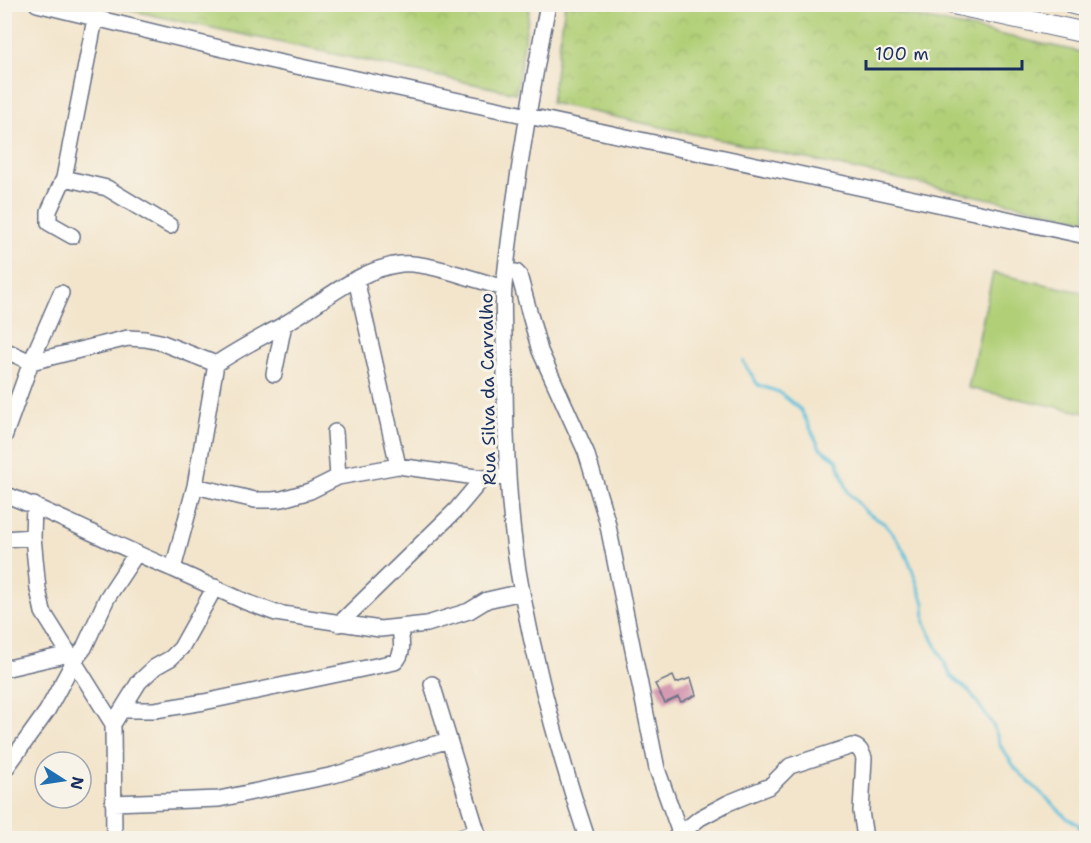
<svg xmlns="http://www.w3.org/2000/svg" width="1091" height="843" viewBox="0 0 1091 843" font-family="'Shantell Sans',sans-serif">
	<defs>
		<pattern id="park-crowns" width="20" height="18" patternUnits="userSpaceOnUse" patternTransform="scale(1.5)"><rect width="20" height="18" fill="#b0cf76"/><path d="M2 6a3 3 0 1 1 6 0M12 15a3 3 0 1 1 6 0" fill="none" stroke="#97b268"/></pattern>
	</defs>
	<rect width="100%" height="100%" fill="#f7f3e8"/>
	<filter id="ink" filterUnits="userSpaceOnUse"><feTurbulence type="fractalNoise" baseFrequency=".0167" numOctaves="2"/><feDisplacementMap in="SourceGraphic" scale="12" xChannelSelector="R" yChannelSelector="G"/><feConvolveMatrix kernelMatrix="1 2 1 2 8 2 1 2 1" color-interpolation-filters="sRGB"/></filter>
	<filter id="wash" filterUnits="userSpaceOnUse"><feTurbulence type="fractalNoise" baseFrequency=".008" numOctaves="4" result="noise"/><feDisplacementMap in="SourceGraphic" scale="24" xChannelSelector="R" yChannelSelector="G"/><feGaussianBlur stdDeviation="1.35" result="paint"/><feColorMatrix in="noise" values="0 0 0 0 0 0 0 0 0 0 0 0 0 0 0 0 0 1.4 0 .05"/><feComposite in="paint" operator="in"/></filter>
	<g filter="url(#wash)">
		<rect width="100%" height="100%" fill="#f3e5cc"/>
		<path fill="url(#park-crowns)" stroke="#667f6a" stroke-width="1.5" d="M 105,5 L 530,5 L 516,93 Z
			M 565,5 L 862,5 L 1086,53 L 1086,220 L 551,103 Z"/>
		<path fill="#b0cf76" stroke="#667f6a" stroke-width="1.5" d="M 993,273 L 1086,293 L 1086,413 L 968,388 Z"/>
		<g fill="none" stroke-linecap="round" stroke-linejoin="round">
			<path stroke="#5cbfda" stroke-width="3" d="M 743,361 L 758,385 L 779,392 L 801,410 L 820,448 L 837,460 L 848,492 L 866,512 L 885,524 L 899,542 L 909,561 L 924,603 L 925,623 L 951,676 L 970,692 L 993,725 L 1001,747 L 1016,769 L 1067,818 L 1078,824 L 1085,838"/>
		</g>
		<g id="blocks">
			<path fill="#d49ab1" d="M 673,676 L 676,683 L 691,678 L 696,695 L 681,702 L 678,697 L 665,703 L 655,684 Z"/>
		</g>
	</g>
	<g filter="url(#ink)">
		<use href="#blocks" fill-opacity="0" stroke="#676f84" stroke-width="1.5"/>
		<g fill="none" stroke-linecap="round" stroke-linejoin="round">
			<g stroke="#676f84" stroke-width="18">
				<path id="minor" d="M 37,4 L 273,61 L 1086,236
					M 548,4 C 530,98 514,192 504,286 C 502,315 505,344 505,372 C 505,446 508,521 522,593 C 538,676 560,758 587,838
					M 95,19 L 64,178 L 107,188 L 170,226
					M 64,178 L 49,211 L 49,223 L 72,236
					M 507,271 L 516,272 L 519,275 L 540,351 L 586,452 L 607,521 L 657,769 L 680,833
					M 356,279 L 398,466
					M 504,288 C 478,281 426,261 401,264 C 357,269 321,304 283,325 C 260,338 238,349 216,364 L 195,486 L 173,569 L 246,602 L 276,613 L 380,629 L 427,624 L 469,611 L 487,600 L 522,592
					M 4,350 L 31,362 L 128,338 L 145,339 L 160,342 L 216,364
					M 274,374 L 284,324
					M 335,432 L 338,477
					M 4,437 L 31,362 L 61,293
					M 195,486 L 255,500 L 272,500 L 282,499 L 310,491 L 338,477 L 398,466 L 483,478 L 507,477
					M 4,494 C 62,516 116,546 173,569
					M 34,505 L 33,537 L 38,589 L 43,612 L 113,724
					M 4,539 L 33,537
					M 339,624 L 456,510 L 483,478
					M 4,669 L 69,654
					M 432,684 L 479,838
					M 122,710 L 155,710 L 204,702 L 395,662 C 405,653 401,640 400,628
					M 4,771 L 47,711 L 74,661 L 84,648 L 107,598 L 136,554
					M 113,803 L 219,799 L 334,775 L 449,740
					M 114,838 L 113,724 L 139,682 L 155,667 L 171,658 L 181,648 L 215,587
					M 458,838 L 477,831
					M 675,838 L 700,818 L 728,803 L 770,786 L 790,766 L 852,746 C 859,747 861,751 864,758 L 861,811 L 865,838"/>
			</g>
			<g stroke="#676f84" stroke-width="22">
				<path id="major" d="M 953,4 L 1086,33
					M 1073,4 L 1086,7"/>
			</g>
			<use href="#minor" stroke="#fff" stroke-width="15"/>
			<use href="#major" stroke="#fff" stroke-width="20"/>
		</g>
	</g>
	<g text-anchor="middle" dominant-baseline="central" stroke-width="6" stroke-linejoin="round" paint-order="stroke">
		<g font-size="18" fill="#1b2f5e" stroke="#f7f3e8">
			<text transform="translate(488 389) rotate(-91)">Rua Silva da Carvalho</text>
		</g>
	</g>
	<rect width="1091" height="843" fill="none" stroke="#f7f3e8" stroke-width="24"/>
	<g transform="translate(63 780) rotate(102)"><circle r="28" fill="#f7f3e8" stroke="#9fa5b1" stroke-width="1.5"/>
	<path d="M0-4.5L10 22L0 15L-10 22Z" fill="#1f6fb2"/>
	<text y="-9" font-size="16" font-weight="bold" text-anchor="middle" fill="#1b2f5e">N</text>
	</g>
	<path d="M866 60v9h156v-9" fill="none" stroke="#1b2f5e" stroke-width="3"/>
	<text x="875" y="60" font-size="18" fill="#1b2f5e" stroke="#f7f3e8" stroke-width="4.5" paint-order="stroke">100 m</text>
</svg>
